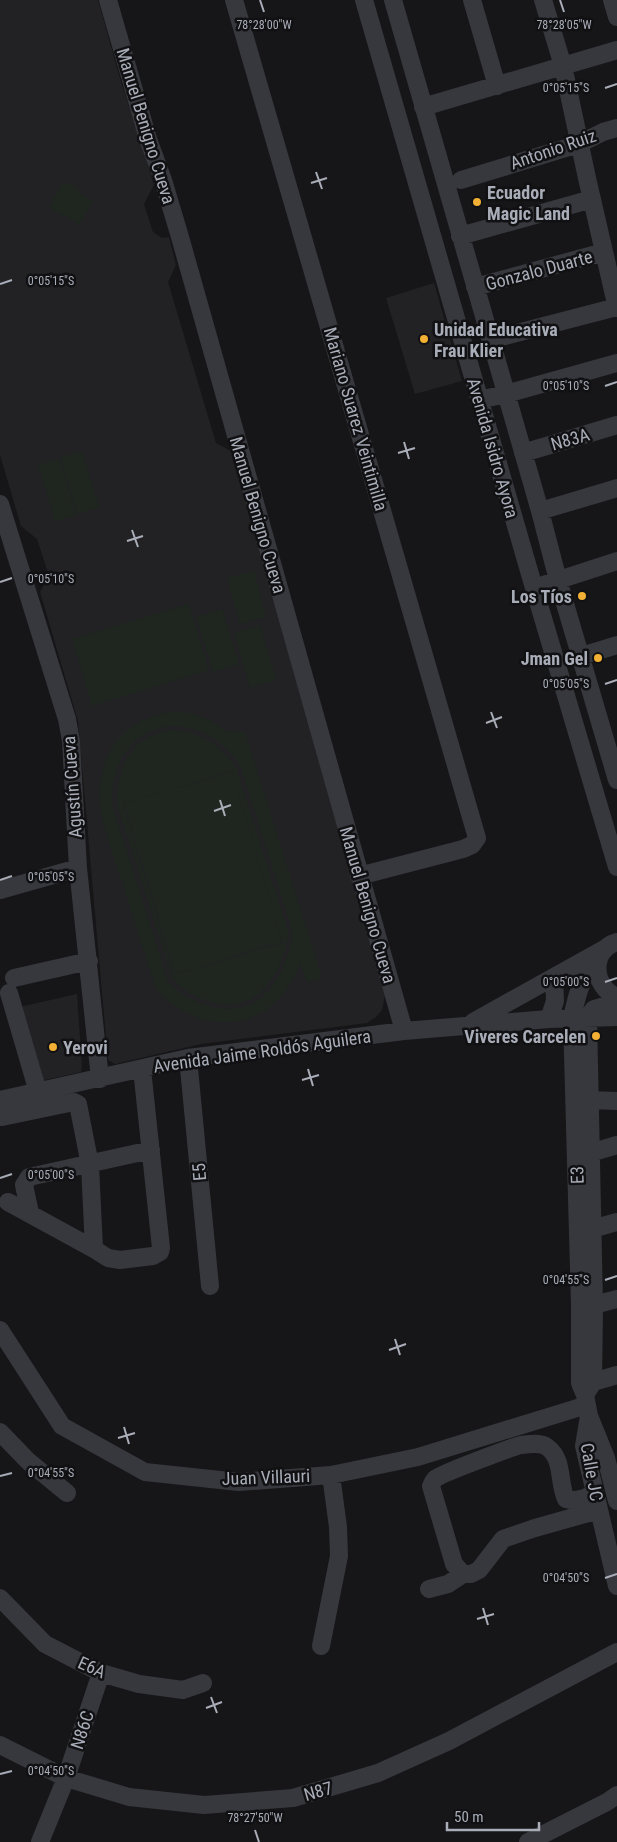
<svg xmlns="http://www.w3.org/2000/svg" width="617" height="1842" viewBox="0 0 617 1842" font-family="'Roboto Condensed',sans-serif">
	<rect width="100%" height="100%" fill="#161618"/>
	<path fill="#222225" d="M 0,0 L 98,0 L 121,82 L 154,185 L 144,204 L 153,232 L 162,238 L 169,237 L 176,265 L 168,282 L 216,443 L 231,451 L 385,995 L 382,1010 L 376,1017 L 367,1023 L 201,1044 L 115,1064 L 108,1060 L 78,721 L 40,592 L 49,576 L 37,539 L 21,526 L 0,455 Z
		M 434,283 L 462,381 L 415,394 L 386,298 Z
		M 77,994 L 82,1066 L 81,1072 L 35,1082 L 15,1008 Z"/>
	<path fill="#1e261f" fill-rule="evenodd" d="M 63,182 L 77,188 L 79,193 L 93,201 L 80,224 L 49,208 Z
		M 82,451 L 99,507 L 77,514 L 60,458 Z
		M 59,459 L 76,515 L 55,521 L 38,465 Z
		M 254,571 L 266,617 L 240,624 L 227,578 Z
		M 189,604 L 209,670 L 92,706 L 72,639 Z
		M 222,609 L 239,664 L 213,672 L 196,617 Z
		M 260,625 L 276,680 L 250,688 L 234,633 Z
		M 168,712 L 192,713 L 214,722 L 226,731 L 245,732 L 322,978 L 307,982 L 300,963 C 277,1032 202,1041 156,989 C 145,955 134,921 124,887 C 114,857 101,826 99,795 C 98,790 100,785 101,780 C 106,742 132,719 168,712 ZM 169,726 C 200,725 223,741 240,765 L 293,933 C 285,984 253,1027 196,1001 C 185,996 177,991 168,982 L 112,804 C 112,764 127,734 169,726 Z
		M 170,730 C 198,730 220,745 236,767 L 289,934 C 280,981 251,1022 198,997 C 188,992 180,988 173,979 L 117,803 C 118,766 130,738 170,730 ZM 232,771 L 283,943 L 174,975 L 123,803 Z
		M 232,772 L 282,942 L 175,974 L 124,803 Z"/>
	<g fill="none" stroke-linecap="round" stroke-linejoin="round">
		<path stroke="#37383d" stroke-width="18" d="M 108,0 L 148,139 L 163,180 L 180,237 L 404,1031
			M 234,0 L 477,838 L 472,845 L 463,849 L 359,876
			M 364,0 L 534,588 L 617,867
			M 393,0 L 540,511 L 558,580 L 617,780
			M 472,0 L 497,86
			M 543,0 L 563,66 L 587,178 L 617,308
			M 612,0 L 617,17
			M 423,107 L 617,50
			M 461,180 L 579,144 L 603,132 L 617,128
			M 460,236 L 592,199
			M 475,287 L 604,252
			M 490,340 L 617,307
			M 479,400 L 506,394 L 617,363
			M 523,453 L 617,425
			M 0,504 L 67,719 L 71,741 L 78,868 L 100,1079
			M 540,511 L 617,488
			M 534,588 L 617,561
			M 581,656 L 617,645
			M 0,890 L 78,868
			M 617,942 C 590,950 592,987 617,997
			M 598,961 C 579,981 578,992 572,1018 L 580,1305 L 580,1383 L 585,1395 L 589,1416 L 606,1458 L 617,1501
			M 14,978 L 89,961
			M 9,993 L 38,1092
			M 549,1019 L 555,1001 L 554,977
			M 473,1022 L 604,949
			M 188,1058 L 210,1286
			M 0,1100 L 188,1058 L 404,1031 L 549,1019 L 617,1017
			M 589,1100 L 617,1101
			M 2,1117 L 74,1102 L 78,1104 L 90,1165 L 94,1249
			M 590,1153 L 617,1145
			M 8,1202 L 94,1249 L 108,1258 L 120,1260 L 153,1256 L 160,1252 L 161,1248 L 142,1069
			M 30,1213 L 24,1185 L 29,1177 L 151,1150
			M 592,1229 L 617,1222
			M 594,1305 L 617,1299
			M 0,1330 L 62,1426 L 145,1472 L 239,1482 L 331,1475 L 418,1457 L 587,1405
			M 593,1382 L 617,1375
			M 585,1395 L 593,1382 L 594,1305 L 588,1017 L 594,1009 L 617,1002
			M 589,1416 L 584,1446 L 617,1586
			M 0,1432 L 28,1461 L 67,1493
			M 595,1493 C 585,1498 577,1502 566,1499 C 558,1482 564,1459 547,1447 C 540,1442 529,1444 521,1445 C 512,1447 440,1474 435,1479 C 433,1481 432,1483 431,1486 L 454,1564 L 463,1574 L 471,1574 L 479,1570 L 503,1539 L 535,1528 L 599,1510
			M 429,1589 L 448,1584 L 463,1574
			M 0,1598 L 45,1644 L 101,1673 L 139,1684 L 183,1690 L 203,1683
			M 321,1646 L 339,1556 L 338,1527 L 331,1475
			M 0,1745 L 66,1778 L 129,1797 L 204,1805 L 293,1798 L 378,1773 L 449,1741 L 617,1652
			M 40,1842 L 66,1778 L 101,1673
			M 528,1842 L 607,1802 L 617,1795"/>
	</g>
	<path fill="none" stroke="#a8adb8" stroke-width="2" d="M 260,0 L 264,12M 560,0 L 564,12M 605,88 L 617,84M 316,172 L 322,189M 311,183 L 327,178M 0,284 L 12,280M 605,386 L 617,382M 404,442 L 409,459M 398,453 L 415,448M 132,530 L 138,547M 127,541 L 143,536M 0,582 L 12,578M 605,684 L 617,680M 491,712 L 497,728M 486,723 L 502,717M 220,800 L 225,816M 214,811 L 231,805M 0,880 L 12,876M 605,982 L 617,978M 308,1069 L 313,1086M 302,1080 L 319,1075M 0,1178 L 12,1174M 605,1280 L 617,1276M 395,1339 L 400,1355M 389,1350 L 406,1344M 124,1427 L 129,1444M 118,1438 L 135,1433M 0,1476 L 12,1473M 605,1578 L 617,1574M 483,1608 L 488,1625M 477,1619 L 494,1614M 211,1697 L 217,1713M 206,1708 L 222,1702M 0,1774 L 12,1771M 255,1830 L 259,1842"/>
	<g fill="#f2b134" stroke="#111113" stroke-width="2">
		<circle cx="477" cy="202" r="5"/>
		<circle cx="424" cy="339" r="5"/>
		<circle cx="582" cy="596" r="5"/>
		<circle cx="598" cy="658" r="5"/>
		<circle cx="596" cy="1036" r="5"/>
		<circle cx="53" cy="1047" r="5"/>
	</g>
	<g text-anchor="middle" dominant-baseline="central" stroke-width="5" stroke-linejoin="round" paint-order="stroke">
		<g font-size="18" fill="#a8adb8" stroke="#111113">
			<text transform="translate(146 126) rotate(73)">Manuel Benigno Cueva</text>
			<text transform="translate(553 149) rotate(-19)">Antonio Ruiz</text>
			<text transform="translate(539 270) rotate(-15)">Gonzalo Duarte</text>
			<text transform="translate(356 419) rotate(74)">Mariano Suarez Veintimilla</text>
			<text transform="translate(570 439) rotate(-16)">N83A</text>
			<text transform="translate(493 448) rotate(74)">Avenida Isidro Ayora</text>
			<text transform="translate(258 515) rotate(74)">Manuel Benigno Cueva</text>
			<text transform="translate(72 787) rotate(-94)">Agustín Cueva</text>
			<text transform="translate(368 905) rotate(74)">Manuel Benigno Cueva</text>
			<text transform="translate(262 1051) rotate(-8)">Avenida Jaime Roldós Aguilera</text>
			<text transform="translate(199 1172) rotate(-95)">E5</text>
			<text transform="translate(577 1175) rotate(-92)">E3</text>
			<text transform="translate(592 1472) rotate(80)">Calle JC</text>
			<text transform="translate(266 1477) rotate(-2)">Juan Villauri</text>
			<text transform="translate(92 1667) rotate(24)">E6A</text>
			<text transform="translate(82 1730) rotate(-72)">N86C</text>
			<text transform="translate(318 1791) rotate(-16)">N87</text>
		</g>
		<g font-size="18" font-weight="bold" fill="#a8adb8" stroke="#111113" text-anchor="start">
			<text x="487" y="192">Ecuador<tspan x="487" dy="21">Magic Land</tspan></text>
			<text x="434" y="329">Unidad Educativa<tspan x="434" dy="21">Frau Klier</tspan></text>
			<text x="572" y="596" text-anchor="end">Los Tíos</text>
			<text x="588" y="658" text-anchor="end">Jman Gel</text>
			<text x="586" y="1036" text-anchor="end">Viveres Carcelen</text>
			<text x="63" y="1047">Yerovi</text>
		</g>
	</g>
	<g font-size="12" text-anchor="middle" fill="#a8adb8" stroke="#111113" stroke-width="5" stroke-linejoin="round" paint-order="stroke">
		<text x="264" y="29">78°28'00"W</text>
		<text x="564" y="29">78°28'05"W</text>
		<text x="566" y="92">0°05'15"S</text>
		<text x="51" y="285">0°05'15"S</text>
		<text x="566" y="390">0°05'10"S</text>
		<text x="51" y="583">0°05'10"S</text>
		<text x="566" y="688">0°05'05"S</text>
		<text x="51" y="881">0°05'05"S</text>
		<text x="566" y="986">0°05'00"S</text>
		<text x="51" y="1179">0°05'00"S</text>
		<text x="566" y="1284">0°04'55"S</text>
		<text x="51" y="1477">0°04'55"S</text>
		<text x="566" y="1582">0°04'50"S</text>
		<text x="51" y="1775">0°04'50"S</text>
		<text x="255" y="1822">78°27'50"W</text>
	</g>
	<path d="M447 1822v8h92v-8" fill="none" stroke="#a8adb8" stroke-width="2.5"/>
	<text x="454" y="1822" font-size="15" fill="#a8adb8" stroke="#111113" stroke-width="4" paint-order="stroke">50 m</text>
</svg>
